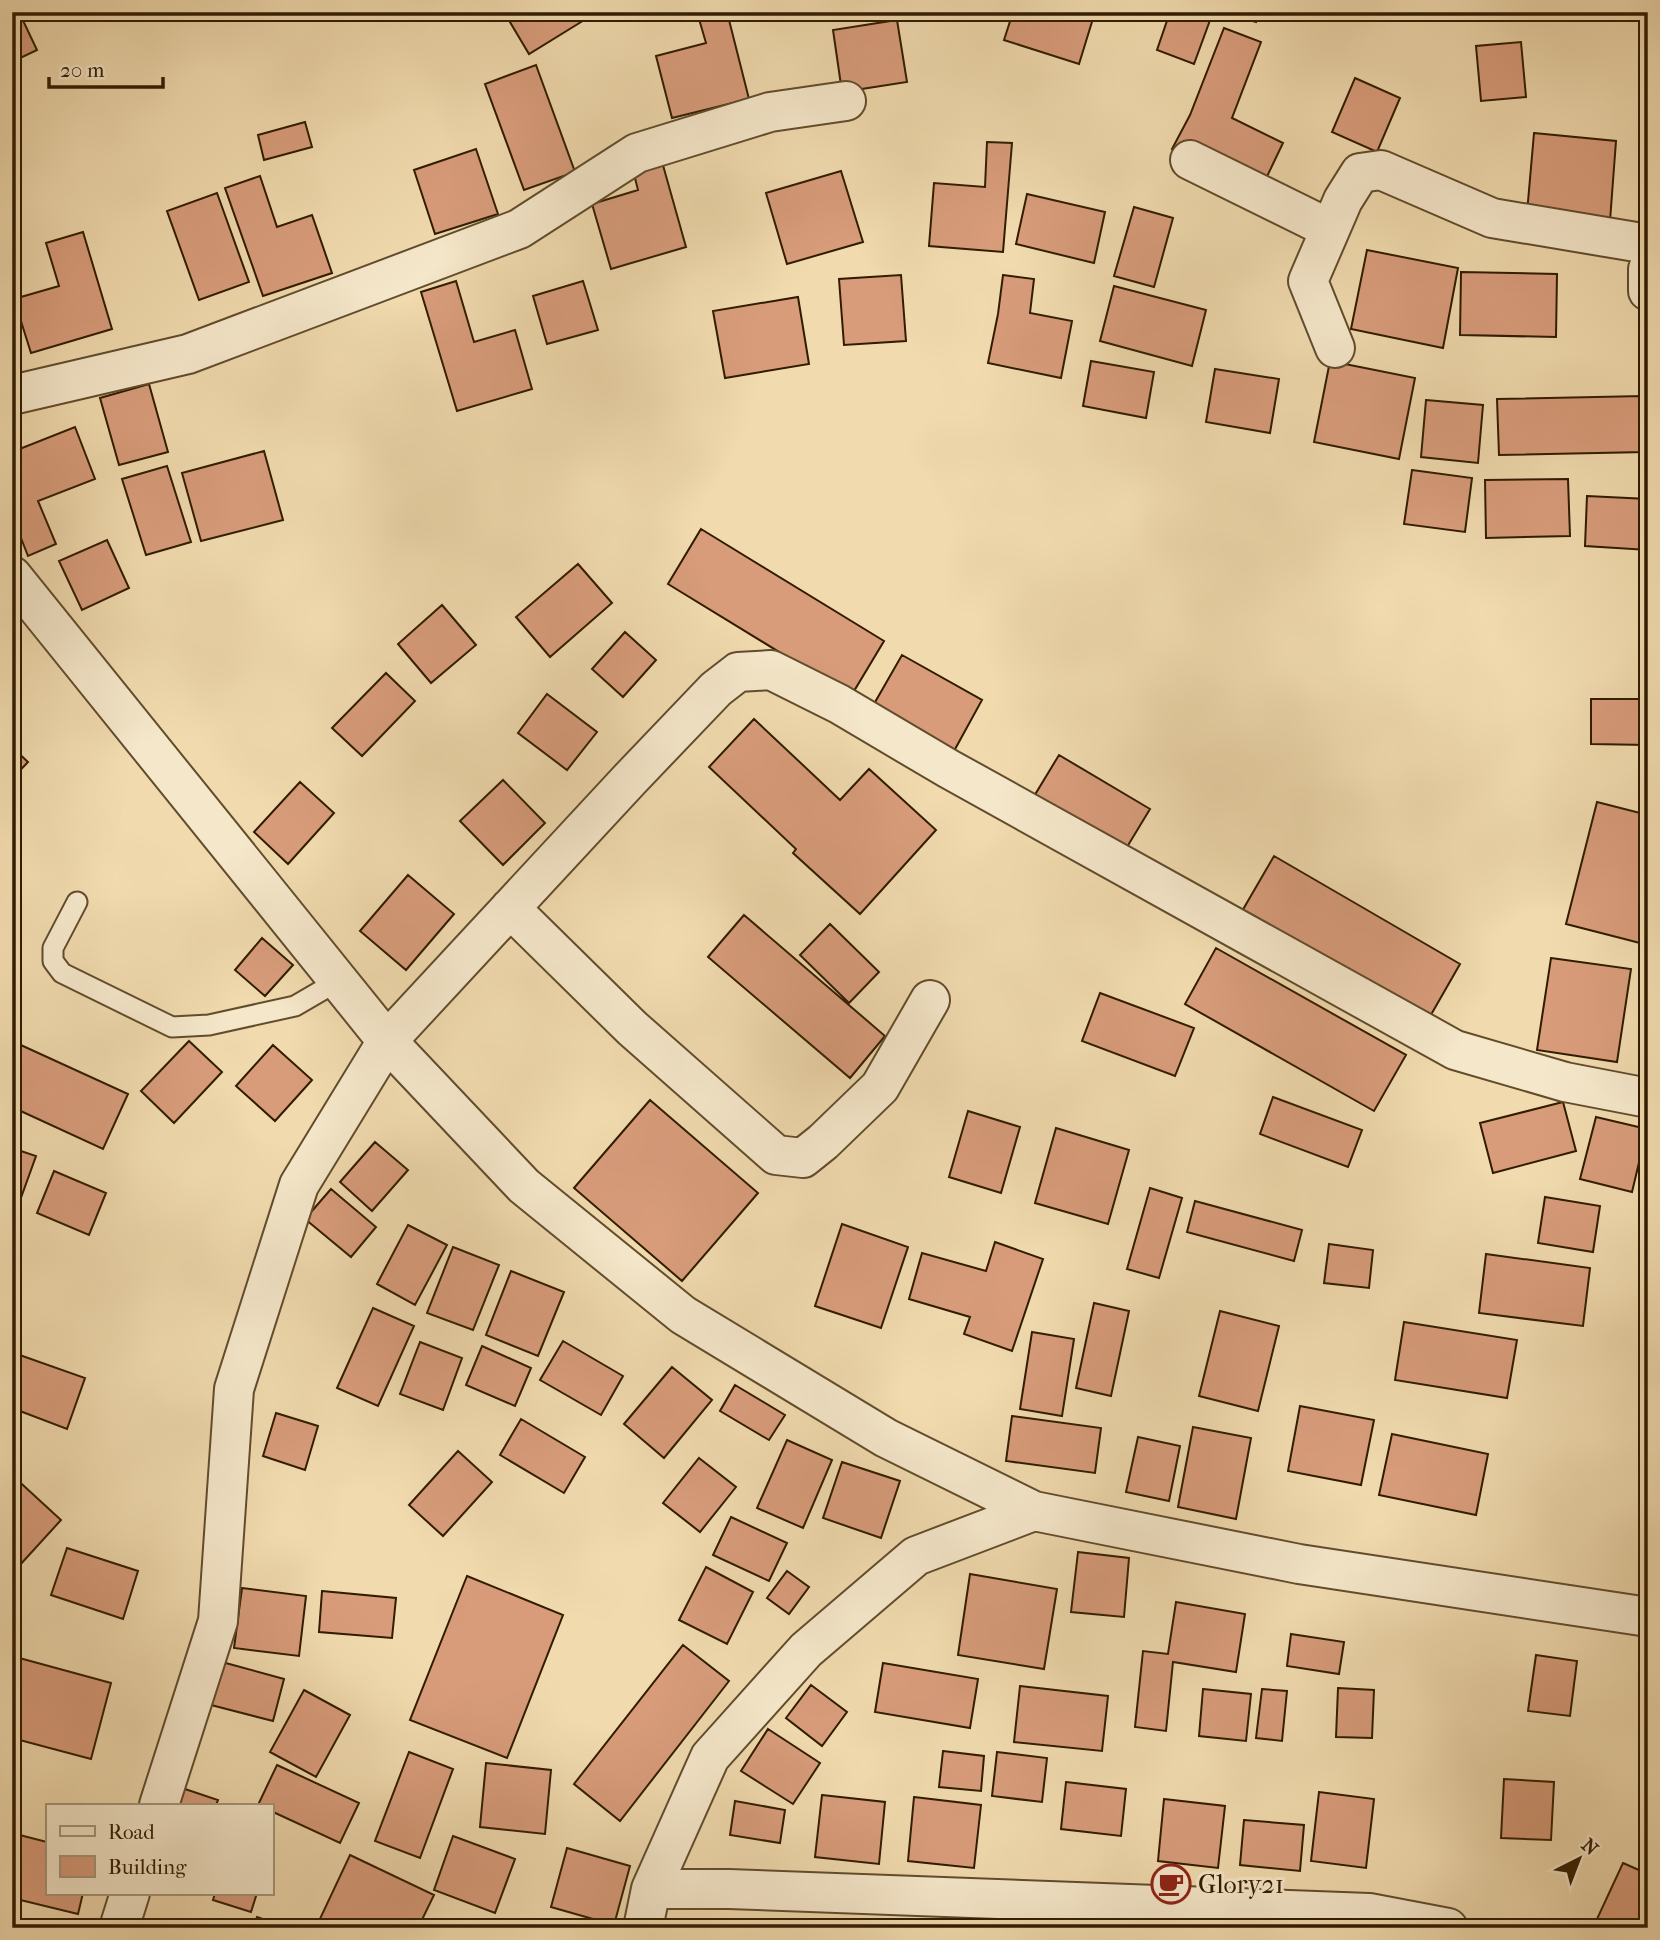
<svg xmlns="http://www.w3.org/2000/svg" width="1660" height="1940" viewBox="0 0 1660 1940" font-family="'IM FELL French Canon',serif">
	<rect width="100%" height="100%" fill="#f0daae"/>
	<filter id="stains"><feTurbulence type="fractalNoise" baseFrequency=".00286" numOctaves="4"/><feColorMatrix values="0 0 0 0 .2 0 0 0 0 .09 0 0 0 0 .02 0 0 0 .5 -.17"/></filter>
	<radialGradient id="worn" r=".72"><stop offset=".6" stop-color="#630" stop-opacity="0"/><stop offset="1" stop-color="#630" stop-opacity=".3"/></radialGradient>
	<path fill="#d89c7b" stroke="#311c00" stroke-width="2" d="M 12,12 L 19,12 L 37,50 L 12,62 Z
		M 504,12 L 593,12 L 594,14 L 529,54 Z
		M 697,12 L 727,12 L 749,99 L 672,118 L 656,56 L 706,43 Z
		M 1013,12 L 1095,12 L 1079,64 L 1004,40 Z
		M 1170,12 L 1213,12 L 1194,64 L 1157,50 Z
		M 1224,12 L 1259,12 L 1256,22 Z
		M 897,20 L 907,82 L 842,92 L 833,30 Z
		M 1224,28 L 1261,42 L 1232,118 L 1283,143 L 1260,191 L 1172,149 L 1190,115 Z
		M 1521,42 L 1526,97 L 1481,101 L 1476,46 Z
		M 536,65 L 575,172 L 524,190 L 485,84 Z
		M 1355,78 L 1400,98 L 1377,152 L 1332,132 Z
		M 305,122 L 312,147 L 264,160 L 258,135 Z
		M 1534,133 L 1616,141 L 1610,221 L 1527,213 Z
		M 987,142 L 1012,143 L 1003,252 L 929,246 L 934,183 L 985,187 Z
		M 476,149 L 498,214 L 435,234 L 414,170 Z
		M 659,151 L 686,247 L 611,269 L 592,204 L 638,190 L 630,158 Z
		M 841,171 L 863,242 L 787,264 L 766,193 Z
		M 260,176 L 277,227 L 312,215 L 332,273 L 263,296 L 225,188 Z
		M 217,193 L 249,282 L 199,300 L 167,211 Z
		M 1027,194 L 1105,212 L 1094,263 L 1016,244 Z
		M 1134,207 L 1173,218 L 1154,287 L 1114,276 Z
		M 83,232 L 112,329 L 31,353 L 14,299 L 59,286 L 46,243 Z
		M 1367,250 L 1458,268 L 1443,348 L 1351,329 Z
		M 1461,272 L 1557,274 L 1556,337 L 1460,335 Z
		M 901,275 L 906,341 L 844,345 L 839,279 Z
		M 1003,275 L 1034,279 L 1030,313 L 1072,321 L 1061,378 L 988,363 L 998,314 Z
		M 456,281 L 474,342 L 515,330 L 532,389 L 457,411 L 421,292 Z
		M 583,281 L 598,330 L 547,344 L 533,296 Z
		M 1114,286 L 1206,310 L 1192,366 L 1100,341 Z
		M 798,297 L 809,364 L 725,378 L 713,311 Z
		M 1091,361 L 1154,372 L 1146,418 L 1083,406 Z
		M 1330,361 L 1415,378 L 1399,459 L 1314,442 Z
		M 1215,369 L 1279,379 L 1270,433 L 1206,422 Z
		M 149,384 L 168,452 L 119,465 L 100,398 Z
		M 1643,396 L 1645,452 L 1499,455 L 1497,399 Z
		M 1426,400 L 1483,405 L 1478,463 L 1421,457 Z
		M 75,427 L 95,479 L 38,501 L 56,544 L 28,556 L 12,515 L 12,511 L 21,508 L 12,486 L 12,452 Z
		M 264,451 L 283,520 L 201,541 L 182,473 Z
		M 167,466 L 191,542 L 146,555 L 122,479 Z
		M 1412,470 L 1472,478 L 1465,532 L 1404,524 Z
		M 1568,479 L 1570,536 L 1486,538 L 1485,480 Z
		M 1587,496 L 1648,499 L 1648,550 L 1585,546 Z
		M 701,529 L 884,641 L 851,696 L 668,584 Z
		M 107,540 L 129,588 L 82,610 L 59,561 Z
		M 578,564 L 612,603 L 550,657 L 516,617 Z
		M 442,605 L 476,645 L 431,683 L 398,644 Z
		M 625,632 L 656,660 L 623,697 L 592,669 Z
		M 902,655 L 982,700 L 954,751 L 874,704 Z
		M 386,673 L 415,701 L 362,756 L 332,728 Z
		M 547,694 L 597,732 L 567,770 L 518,733 Z
		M 1591,699 L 1648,699 L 1648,745 L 1591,744 Z
		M 754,719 L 840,800 L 869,769 L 936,830 L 860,914 L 793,853 L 796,849 L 709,767 Z
		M 12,747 L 28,762 L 12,779 Z
		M 1059,755 L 1150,809 L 1124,852 L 1033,798 Z
		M 503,780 L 545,823 L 503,865 L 460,821 Z
		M 300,782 L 334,813 L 288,864 L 254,832 Z
		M 1597,802 L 1648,815 L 1648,911 L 1640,943 L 1566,924 Z
		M 1274,856 L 1460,964 L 1428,1020 L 1241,913 Z
		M 408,875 L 454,914 L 406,970 L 360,931 Z
		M 744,915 L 885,1036 L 850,1078 L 708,957 Z
		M 830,924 L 879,972 L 849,1003 L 800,955 Z
		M 262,938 L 293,965 L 265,996 L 235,970 Z
		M 1216,948 L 1406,1055 L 1374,1111 L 1185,1004 Z
		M 1551,958 L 1631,969 L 1617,1062 L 1537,1050 Z
		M 1100,993 L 1194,1028 L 1175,1076 L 1082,1041 Z
		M 12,1041 L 128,1094 L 103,1149 L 12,1107 Z
		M 189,1041 L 222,1072 L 174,1123 L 141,1091 Z
		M 273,1045 L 312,1080 L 275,1121 L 236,1086 Z
		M 1273,1097 L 1362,1130 L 1348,1167 L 1260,1134 Z
		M 650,1100 L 758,1193 L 682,1281 L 574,1188 Z
		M 1563,1102 L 1576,1151 L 1493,1173 L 1480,1123 Z
		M 968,1111 L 1020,1127 L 1001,1193 L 949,1177 Z
		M 1596,1117 L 1647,1129 L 1632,1192 L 1580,1179 Z
		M 1056,1128 L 1129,1150 L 1108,1224 L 1035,1203 Z
		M 375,1142 L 408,1170 L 372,1211 L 340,1182 Z
		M 12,1148 L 36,1156 L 18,1206 L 12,1204 Z
		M 54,1171 L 106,1193 L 89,1235 L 37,1213 Z
		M 1150,1188 L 1182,1198 L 1159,1278 L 1127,1269 Z
		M 331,1189 L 376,1227 L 351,1257 L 305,1219 Z
		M 1545,1197 L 1600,1206 L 1593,1252 L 1538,1243 Z
		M 1195,1201 L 1302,1230 L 1294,1261 L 1187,1232 Z
		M 842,1224 L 908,1247 L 881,1328 L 815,1306 Z
		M 408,1225 L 447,1245 L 415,1305 L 377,1284 Z
		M 995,1242 L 1043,1259 L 1012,1351 L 964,1334 L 970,1317 L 909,1299 L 922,1253 L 986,1271 Z
		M 1329,1244 L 1373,1250 L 1369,1288 L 1324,1283 Z
		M 453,1247 L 499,1265 L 473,1330 L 427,1313 Z
		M 1486,1254 L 1590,1268 L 1583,1326 L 1479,1313 Z
		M 511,1271 L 564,1292 L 538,1356 L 486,1335 Z
		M 1094,1303 L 1129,1311 L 1111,1396 L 1076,1388 Z
		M 373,1308 L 414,1326 L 378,1406 L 337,1388 Z
		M 1220,1311 L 1279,1326 L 1258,1411 L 1199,1396 Z
		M 1404,1322 L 1517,1340 L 1507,1398 L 1395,1380 Z
		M 1032,1332 L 1074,1339 L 1062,1416 L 1020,1409 Z
		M 563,1341 L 623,1376 L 601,1415 L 540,1380 Z
		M 420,1342 L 462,1358 L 443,1410 L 400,1394 Z
		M 482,1346 L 531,1368 L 515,1406 L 466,1385 Z
		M 14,1353 L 85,1378 L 67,1429 L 12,1408 L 12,1359 Z
		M 672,1367 L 712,1400 L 664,1458 L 624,1424 Z
		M 735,1385 L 785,1415 L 769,1440 L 720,1411 Z
		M 1300,1406 L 1374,1420 L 1361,1485 L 1288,1471 Z
		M 276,1413 L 318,1426 L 305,1470 L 263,1456 Z
		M 1012,1416 L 1101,1428 L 1095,1473 L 1006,1461 Z
		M 521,1419 L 585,1457 L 564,1493 L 500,1455 Z
		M 1193,1427 L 1251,1438 L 1236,1519 L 1178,1507 Z
		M 1392,1434 L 1488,1454 L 1476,1515 L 1379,1495 Z
		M 1138,1437 L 1180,1446 L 1169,1501 L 1126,1492 Z
		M 787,1440 L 832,1460 L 803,1528 L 757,1508 Z
		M 458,1451 L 492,1482 L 443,1536 L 409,1505 Z
		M 699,1458 L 736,1487 L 700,1532 L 663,1503 Z
		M 842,1462 L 900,1481 L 881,1538 L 823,1518 Z
		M 12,1475 L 61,1520 L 19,1566 L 12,1560 Z
		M 731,1517 L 787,1543 L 769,1581 L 713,1555 Z
		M 67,1548 L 138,1571 L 123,1619 L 51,1595 Z
		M 1078,1552 L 1129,1558 L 1124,1617 L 1071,1612 Z
		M 706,1567 L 753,1592 L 727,1644 L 679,1620 Z
		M 787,1571 L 809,1587 L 789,1614 L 767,1598 Z
		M 970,1574 L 1057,1589 L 1044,1669 L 958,1655 Z
		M 467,1576 L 563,1615 L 507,1758 L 410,1720 Z
		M 242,1588 L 306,1596 L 299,1656 L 234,1648 Z
		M 322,1591 L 396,1598 L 392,1638 L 319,1632 Z
		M 1176,1602 L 1245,1614 L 1236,1672 L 1173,1662 L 1166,1731 L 1135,1727 L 1143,1651 L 1168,1654 Z
		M 1291,1634 L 1344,1642 L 1339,1674 L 1287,1666 Z
		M 683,1645 L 729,1681 L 620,1821 L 574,1784 Z
		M 1536,1655 L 1577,1661 L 1570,1716 L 1528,1711 Z
		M 12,1656 L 111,1683 L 91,1759 L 12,1738 Z
		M 222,1662 L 284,1679 L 273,1721 L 211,1705 Z
		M 883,1663 L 978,1679 L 970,1728 L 875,1712 Z
		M 811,1685 L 847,1712 L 822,1746 L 786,1718 Z
		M 1020,1686 L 1108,1696 L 1102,1751 L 1014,1742 Z
		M 1338,1688 L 1374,1690 L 1372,1738 L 1336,1737 Z
		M 1203,1689 L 1251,1694 L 1246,1741 L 1199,1736 Z
		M 1262,1689 L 1287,1691 L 1282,1741 L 1256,1738 Z
		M 304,1690 L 350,1715 L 316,1777 L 270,1752 Z
		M 768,1729 L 820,1763 L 793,1804 L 741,1771 Z
		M 943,1751 L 984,1756 L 981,1791 L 939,1787 Z
		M 409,1752 L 453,1769 L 420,1858 L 375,1841 Z
		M 997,1752 L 1047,1758 L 1042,1802 L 992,1796 Z
		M 486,1763 L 551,1770 L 545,1834 L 480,1827 Z
		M 277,1765 L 359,1803 L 340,1843 L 271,1811 L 271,1805 L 258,1805 Z
		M 1504,1779 L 1554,1782 L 1551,1840 L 1501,1838 Z
		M 1066,1782 L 1126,1789 L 1121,1836 L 1061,1829 Z
		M 182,1788 L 218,1800 L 216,1805 L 176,1805 Z
		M 1319,1792 L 1374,1799 L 1366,1868 L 1311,1861 Z
		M 822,1795 L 885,1802 L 879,1864 L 815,1857 Z
		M 914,1797 L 981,1805 L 974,1868 L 908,1861 Z
		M 1164,1799 L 1225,1806 L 1218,1868 L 1158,1861 Z
		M 735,1801 L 785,1810 L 780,1843 L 730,1835 Z
		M 1244,1820 L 1304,1825 L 1300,1871 L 1240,1865 Z
		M 12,1833 L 47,1842 L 47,1893 L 83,1893 L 78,1914 L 12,1898 Z
		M 453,1836 L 515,1859 L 495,1913 L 434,1890 Z
		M 567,1848 L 630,1866 L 614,1925 L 551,1907 Z
		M 350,1855 L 434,1895 L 418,1928 L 328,1928 L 318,1923 Z
		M 1623,1863 L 1648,1874 L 1648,1928 L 1617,1928 L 1597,1919 Z
		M 215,1893 L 257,1893 L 251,1912 L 213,1900 Z
		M 257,1917 L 288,1928 L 253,1928 Z
		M 12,1920 L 47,1928 L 12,1928 Z"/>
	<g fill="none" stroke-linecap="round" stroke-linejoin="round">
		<g stroke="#614c2c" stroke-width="23">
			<path id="lane" d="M 77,902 L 53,948 L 53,961 L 62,973 L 172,1027 L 209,1025 L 295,1006 L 338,981"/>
		</g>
		<g stroke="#614c2c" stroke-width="42">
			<path id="street" d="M 1190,160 L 1330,229
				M 1648,269 L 1648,291
				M 1335,348 L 1308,281 L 1343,200 L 1360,173 L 1381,170 L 1492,218 L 1648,244
				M 12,395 L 188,354 L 519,229 L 637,153 L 770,112 L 846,101
				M 12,576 L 387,1041 L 524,1186 L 683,1315 L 886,1438 L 1034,1511 L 1299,1564 L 1648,1617
				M 510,908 L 632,1028 L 776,1155 L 803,1158 L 823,1142 L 880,1087 L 930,1000
				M 159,1805 L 218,1621 L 234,1389 L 299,1185 L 387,1041 L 630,779 L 716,689 L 738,672 L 771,670 L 839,704 L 949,769 L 1455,1050 L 1565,1082 L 1648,1098
				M 651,1889 L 729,1889 L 1369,1913 L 1448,1928
				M 119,1928 L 130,1893
				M 643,1928 L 651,1889 L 710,1757 L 806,1650 L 916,1556 L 1034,1511"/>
		</g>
		<use href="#lane" stroke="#f5e7ca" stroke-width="19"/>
		<use href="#street" stroke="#f5e7ca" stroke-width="38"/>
	</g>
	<defs>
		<g id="cafe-ring" transform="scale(2.0125)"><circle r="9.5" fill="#f5e7ca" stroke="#8f2418" stroke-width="1.5"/><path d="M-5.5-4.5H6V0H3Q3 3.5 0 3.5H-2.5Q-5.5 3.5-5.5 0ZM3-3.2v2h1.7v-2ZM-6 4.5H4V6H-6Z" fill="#8f2418"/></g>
	</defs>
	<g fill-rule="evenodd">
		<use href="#cafe-ring" x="1171" y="1884"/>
	</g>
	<g text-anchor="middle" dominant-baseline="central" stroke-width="6" stroke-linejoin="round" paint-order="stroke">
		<g font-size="26" fill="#311c00" stroke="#f5e7ca" text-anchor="start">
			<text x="1198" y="1884">Glory21</text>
		</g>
	</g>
	<rect width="1660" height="1940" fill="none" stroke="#f0daae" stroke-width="42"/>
	<rect x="14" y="14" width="1632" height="1912" fill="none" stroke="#311c00" stroke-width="3.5"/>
	<rect x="21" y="21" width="1618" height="1898" fill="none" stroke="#311c00" stroke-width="2"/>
	<rect x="46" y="1804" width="228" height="91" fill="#f5e7ca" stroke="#a79679" stroke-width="2"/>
	<rect x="60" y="1826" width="35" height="10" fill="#f5e7ca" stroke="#a79679" stroke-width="2"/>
	<text x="108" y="1839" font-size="21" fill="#311c00">Road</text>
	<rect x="60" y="1856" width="35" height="21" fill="#d89c7b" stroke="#a79679" stroke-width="2"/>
	<text x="108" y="1874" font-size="21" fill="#311c00">Building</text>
	<g transform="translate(1579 1859) rotate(42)" stroke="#f5e7ca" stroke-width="5" paint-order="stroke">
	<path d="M0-5L12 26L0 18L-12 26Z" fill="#311c00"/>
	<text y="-10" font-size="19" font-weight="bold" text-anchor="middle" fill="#311c00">N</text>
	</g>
	<path d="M49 77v10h114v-10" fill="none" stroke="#311c00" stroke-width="3.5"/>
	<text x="60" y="77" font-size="21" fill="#311c00" stroke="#f5e7ca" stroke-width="5" paint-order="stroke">20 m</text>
	<rect width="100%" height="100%" filter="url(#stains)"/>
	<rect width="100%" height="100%" fill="url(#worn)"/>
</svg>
